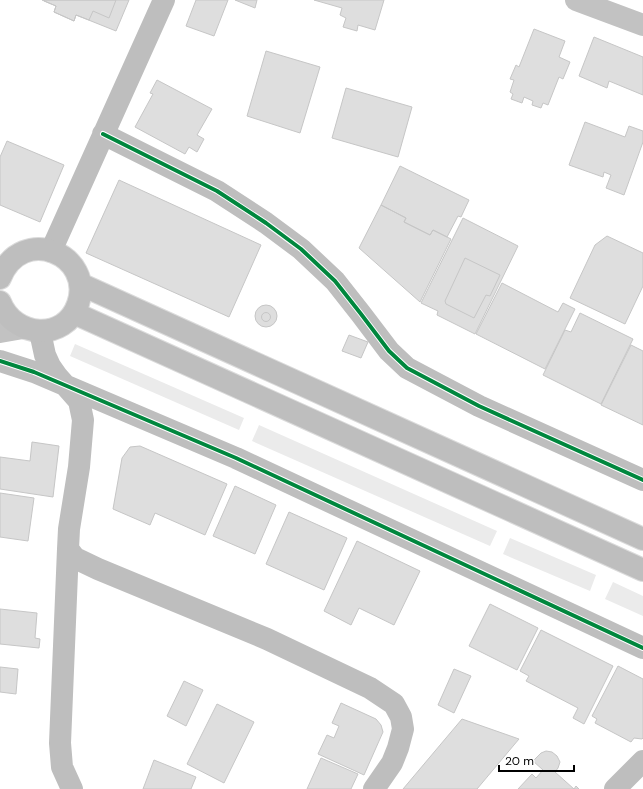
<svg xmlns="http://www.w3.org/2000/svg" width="643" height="789" viewBox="0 0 643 789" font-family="'DM Sans',sans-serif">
	<rect width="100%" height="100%" fill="#fff"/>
	<path fill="#ebebeb" d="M 75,344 L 244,418 L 239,430 L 70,356 Z
		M 259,425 L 497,531 L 490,546 L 252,441 Z
		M 510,538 L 596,575 L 590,591 L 503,554 Z
		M 613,582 L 643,596 L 643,616 L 605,599 Z"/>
	<path fill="#dedede" stroke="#c6c6c6" d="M 42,0 L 129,0 L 116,31 L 76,15 L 74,21 L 54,12 L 56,6 Z
		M 45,0 L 116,0 L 109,18 L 93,11 L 89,20 L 76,15 L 74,21 L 54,12 L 56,6 L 44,1 Z
		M 196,0 L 228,0 L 214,36 L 186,26 Z
		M 235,0 L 257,0 L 255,8 Z
		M 314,0 L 384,0 L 375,30 L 358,25 L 357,31 L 343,27 L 346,18 L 340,15 L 342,8 Z
		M 534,29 L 565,41 L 559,57 L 570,62 L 563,79 L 559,77 L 548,105 L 543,103 L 541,108 L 532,105 L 533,101 L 524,97 L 522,103 L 511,99 L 513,94 L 510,92 L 514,80 L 510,79 L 516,65 L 519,67 Z
		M 594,37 L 643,57 L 643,95 L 609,81 L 607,88 L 579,76 Z
		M 266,51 L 320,67 L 300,133 L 247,116 Z
		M 157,80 L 212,109 L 197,135 L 204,139 L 197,152 L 189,147 L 185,154 L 135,127 L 153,94 L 150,93 Z
		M 346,88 L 412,107 L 398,157 L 332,138 Z
		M 585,122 L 625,137 L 629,126 L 643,131 L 643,142 L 624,195 L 606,188 L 611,175 L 604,172 L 603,177 L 569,165 Z
		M 7,141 L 64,165 L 40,222 L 0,205 L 0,157 Z
		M 400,166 L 469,200 L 461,217 L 458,216 L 447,237 L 433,230 L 430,235 L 404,222 L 406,218 L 381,205 Z
		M 119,180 L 261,245 L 229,317 L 86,253 Z
		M 381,205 L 406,218 L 404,222 L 430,235 L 433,230 L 451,239 L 420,302 L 359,248 Z
		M 463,218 L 518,246 L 475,334 L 437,315 L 438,311 L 421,303 Z
		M 607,236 L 643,253 L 643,286 L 625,324 L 570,298 L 595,245 Z
		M 465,258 L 500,275 L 490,296 L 486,295 L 474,318 L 446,304 L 445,301 Z
		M 502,283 L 558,312 L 563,303 L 575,309 L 545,369 L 476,334 Z
		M255 316a11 11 0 1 1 22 0a11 11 0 1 1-22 0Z
		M261.5 317a4.5 4.5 0 1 1 9 0a4.5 4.5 0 1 1-9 0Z
		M 580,313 L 633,339 L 601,404 L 543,375 L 565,330 L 571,332 Z
		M 349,335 L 368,342 L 361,358 L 342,351 Z
		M 631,345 L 643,351 L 643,425 L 601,405 Z
		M 32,442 L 59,446 L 53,497 L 0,489 L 0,457 L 30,461 Z
		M 140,446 L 227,484 L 205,535 L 155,513 L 150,525 L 113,509 L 122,458 L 130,447 Z
		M 235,486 L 276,505 L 255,554 L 213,536 Z
		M 0,493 L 34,498 L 28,541 L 0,537 Z
		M 289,512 L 347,538 L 324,590 L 266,564 Z
		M 357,541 L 420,571 L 394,625 L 359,608 L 351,625 L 324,611 Z
		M 490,604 L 538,628 L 517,670 L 469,646 Z
		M 0,609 L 37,613 L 35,638 L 40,639 L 39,648 L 0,644 Z
		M 541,630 L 613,666 L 584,724 L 573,718 L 578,708 L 526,681 L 529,676 L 520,671 Z
		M 618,666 L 643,679 L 643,738 L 642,739 L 634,738 L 631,742 L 595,723 L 597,719 L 592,716 Z
		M 0,667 L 18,669 L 16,694 L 0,692 Z
		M 454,669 L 471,676 L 454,713 L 438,705 Z
		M 184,681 L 203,690 L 186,726 L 167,716 Z
		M 341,703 L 376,719 L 381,725 L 383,732 L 364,775 L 318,754 L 327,735 L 334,738 L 339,726 L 332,723 Z
		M 217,704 L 254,722 L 224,783 L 187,764 Z
		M 462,719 L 519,739 L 477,789 L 403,789 Z
		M 546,751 L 552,752 L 557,756 L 560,762 L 558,768 L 555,772 L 574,789 L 576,786 L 579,789 L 518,789 L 532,774 L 536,778 L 543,770 L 533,761 L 541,753 Z
		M 321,758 L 358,774 L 351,789 L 307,789 Z
		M 154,760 L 196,777 L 191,789 L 143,789 Z"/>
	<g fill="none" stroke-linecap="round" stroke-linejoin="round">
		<g stroke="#dbdbdb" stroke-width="24">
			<path id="primary" d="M 0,278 C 22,223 95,255 78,304 C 65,342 14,338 0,302
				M 80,284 L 643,539
				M 74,313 L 643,570"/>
		</g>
		<path stroke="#bebebe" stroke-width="22" d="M 103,134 L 217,191 L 266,223 L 301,249 L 335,281 L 361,314 L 389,351 L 407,368 L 479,406 L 643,480
			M 51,251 L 164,0
			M 40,332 L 45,355 L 50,366 L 57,376 L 79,401 L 83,420 L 79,467 L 69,529 L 68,549 L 75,558 L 98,569 L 267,639 L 370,688 L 394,704 L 401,717 L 403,729 L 398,748 L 392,763 L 374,789
			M 0,361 L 34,372 L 236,458 L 643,648
			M 68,549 L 60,743 L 62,767 L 72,789
			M 615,789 L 643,761"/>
		<path stroke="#c2c2c2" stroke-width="22" d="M 576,0 L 643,25
			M 0,332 L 23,328"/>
		<use href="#primary" stroke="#bebebe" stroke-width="22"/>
		<g stroke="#fff" stroke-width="6">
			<path id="cycleway" d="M 103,134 L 217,191 L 266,223 L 301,249 L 335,281 L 361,314 L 389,351 L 407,368 L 479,406 L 643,480
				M 0,361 L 34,372 L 236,458 L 643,648"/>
		</g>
		<use href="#cycleway" stroke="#00873e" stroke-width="4"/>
	</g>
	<path d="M499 765v6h75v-6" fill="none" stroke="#000000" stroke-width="2"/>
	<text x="505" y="765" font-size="12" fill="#000000" stroke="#ffffff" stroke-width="3" paint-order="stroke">20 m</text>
</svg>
